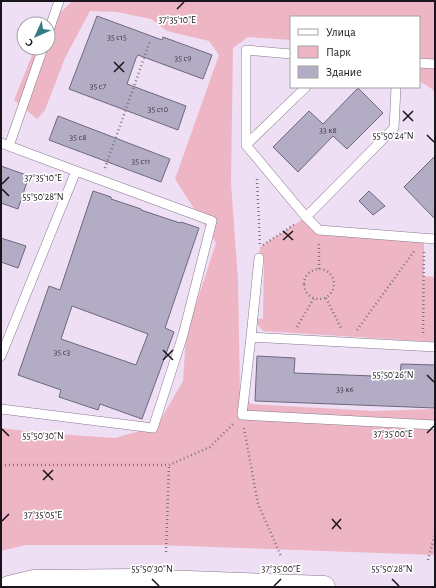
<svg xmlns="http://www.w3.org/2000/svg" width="436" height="588" viewBox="0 0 436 588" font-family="'Alegreya Sans',sans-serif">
	<rect width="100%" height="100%" fill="#eedff4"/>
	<path fill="#eeb6c5" d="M 72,1 L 435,1 L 435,93 L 432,89 L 419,81 L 419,17 L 291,17 L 291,40 L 248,37 L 233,48 L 231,183 L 238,280 L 240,392 L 251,404 L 374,411 L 433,409 L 435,412 L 435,555 L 155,545 L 26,545 L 1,551 L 1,428 L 43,433 L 115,438 L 157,426 L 183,381 L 186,335 L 216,243 L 175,179 L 219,55 L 209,41 L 167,31 L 151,19 L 117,12 L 90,11 L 65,58 L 45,110 L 37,119 L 14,100 L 35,48 L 48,48 L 48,25 Z
		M 306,217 L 319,230 L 424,238 L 424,276 L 435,277 L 435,342 L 263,331 L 252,318 L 263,319 L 264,255 L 259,258 L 260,247 Z"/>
	<path fill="#b2adc5" stroke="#6d687e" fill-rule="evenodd" d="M 97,16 L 162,40 L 163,37 L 212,55 L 203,79 L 138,55 L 136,58 L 127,84 L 186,106 L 178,130 L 69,89 Z
		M 358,88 L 383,113 L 347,149 L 333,136 L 298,172 L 273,147 L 309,111 L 323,124 Z
		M 58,116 L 170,159 L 161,182 L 49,140 Z
		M 435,156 L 435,219 L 404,187 Z
		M 1,166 L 29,176 L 18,209 L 1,203 Z
		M 93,191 L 111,197 L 111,199 L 141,209 L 141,210 L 180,223 L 181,222 L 199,228 L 165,328 L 174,332 L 142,419 L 100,404 L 98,410 L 59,397 L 61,390 L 18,375 L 49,286 L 60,290 ZM 72,306 L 148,334 L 136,365 L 61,339 Z
		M 369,191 L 385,206 L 373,215 L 359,201 Z
		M 1,238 L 26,246 L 18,268 L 1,262 Z
		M 257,356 L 295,358 L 294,373 L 400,377 L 401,364 L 435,365 L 435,408 L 255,401 Z"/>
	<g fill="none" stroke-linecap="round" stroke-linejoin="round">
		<g stroke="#87798c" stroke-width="10">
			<path id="lane" d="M 48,33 L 59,1
				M 291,54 L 246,50 L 246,145 L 306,217 L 319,230 L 435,239
				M 419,63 L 435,64
				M 1,143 L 76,171
				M 246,145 L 306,87
				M 9,146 L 43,48
				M 306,217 L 394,128 L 396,87
				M 251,337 L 259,258
				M 435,347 L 251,337 L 242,415 L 435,425
				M 1,356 L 76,171 L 212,221 L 183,335 L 153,428 L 1,409"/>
		</g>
		<g stroke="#87798c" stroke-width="23">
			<path id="secondary" d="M 9,587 L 34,581 L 134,580 L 324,587"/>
		</g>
		<path stroke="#7d7481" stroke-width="2.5" stroke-dasharray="1 3" stroke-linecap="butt" d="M 105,168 L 150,41
			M 257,179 L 260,246
			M 263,245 L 295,224
			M304 284a15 15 0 1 1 30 0a15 15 0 1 1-30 0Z
			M 319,269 L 319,243
			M 326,298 L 341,328
			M 297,327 L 314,298
			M 357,330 L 415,250
			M 423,333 L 424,250
			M 244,428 L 258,504 L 281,556
			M 1,465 L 169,465 L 210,447 L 233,424
			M 166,552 L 169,465
			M 428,560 L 435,534"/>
		<use href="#lane" stroke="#fff" stroke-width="9"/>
		<use href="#secondary" stroke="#fff" stroke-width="22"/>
	</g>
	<path fill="none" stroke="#1a151c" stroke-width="1.5" d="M 177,9 L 184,2M 114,62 L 124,72M 114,72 L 124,62M 403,111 L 413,121M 403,121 L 413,111M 427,135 L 434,142M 2,184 L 9,177M 2,189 L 9,196M 283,231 L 293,240M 283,240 L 293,231M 163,350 L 173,360M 163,360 L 173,350M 427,375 L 434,382M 2,429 L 9,436M 427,433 L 434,426M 43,470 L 53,480M 43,480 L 53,470M 332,519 L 341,529M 2,521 L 9,514M 332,529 L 341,519M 152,579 L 159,586M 392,579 L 399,586M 274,586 L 281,579"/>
	<g text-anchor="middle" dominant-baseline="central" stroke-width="3.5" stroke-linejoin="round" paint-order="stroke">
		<g font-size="9" fill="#403b46">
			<text x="117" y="37">35 с15</text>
			<text x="183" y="58">35 с9</text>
			<text x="98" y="86">35 с7</text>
			<text x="158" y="109">35 с10</text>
			<text x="328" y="130">33 к8</text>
			<text x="78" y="137">35 с8</text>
			<text x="141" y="161">35 с11</text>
			<text x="62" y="352">35 с3</text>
			<text x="345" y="389">33 к6</text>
		</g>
	</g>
	<g font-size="10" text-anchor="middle" fill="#1a151c" stroke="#fff" stroke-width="3.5" stroke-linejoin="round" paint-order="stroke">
		<text x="177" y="23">37°35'10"E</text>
		<text x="393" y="139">55°50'24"N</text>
		<text x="43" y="181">37°35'10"E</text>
		<text x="43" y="200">55°50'28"N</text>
		<text x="393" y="378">55°50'26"N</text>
		<text x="393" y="437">37°35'00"E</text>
		<text x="43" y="439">55°50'30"N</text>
		<text x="43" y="518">37°35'05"E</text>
		<text x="281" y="572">37°35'00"E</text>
		<text x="152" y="572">55°50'30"N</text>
		<text x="392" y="572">55°50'28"N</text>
	</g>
	<rect width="436" height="588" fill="none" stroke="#1a151c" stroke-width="4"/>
	<rect x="290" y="16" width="130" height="72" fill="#ffffff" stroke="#a3a1a4"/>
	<rect x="298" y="29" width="20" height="6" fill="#ffffff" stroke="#a3a1a4"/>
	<text x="326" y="36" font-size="12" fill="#1a151c">Улица</text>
	<rect x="298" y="46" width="20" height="12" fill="#eeb6c5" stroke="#a3a1a4"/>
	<text x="326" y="56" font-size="12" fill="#1a151c">Парк</text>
	<rect x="298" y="66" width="20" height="12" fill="#b2adc5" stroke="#a3a1a4"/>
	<text x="326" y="76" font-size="12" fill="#1a151c">Здание</text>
	<g transform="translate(36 36) rotate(225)"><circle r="19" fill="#ffffff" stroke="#a3a1a4"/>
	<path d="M0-3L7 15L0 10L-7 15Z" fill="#347b85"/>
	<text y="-6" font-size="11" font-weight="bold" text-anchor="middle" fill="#1a151c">С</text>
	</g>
</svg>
